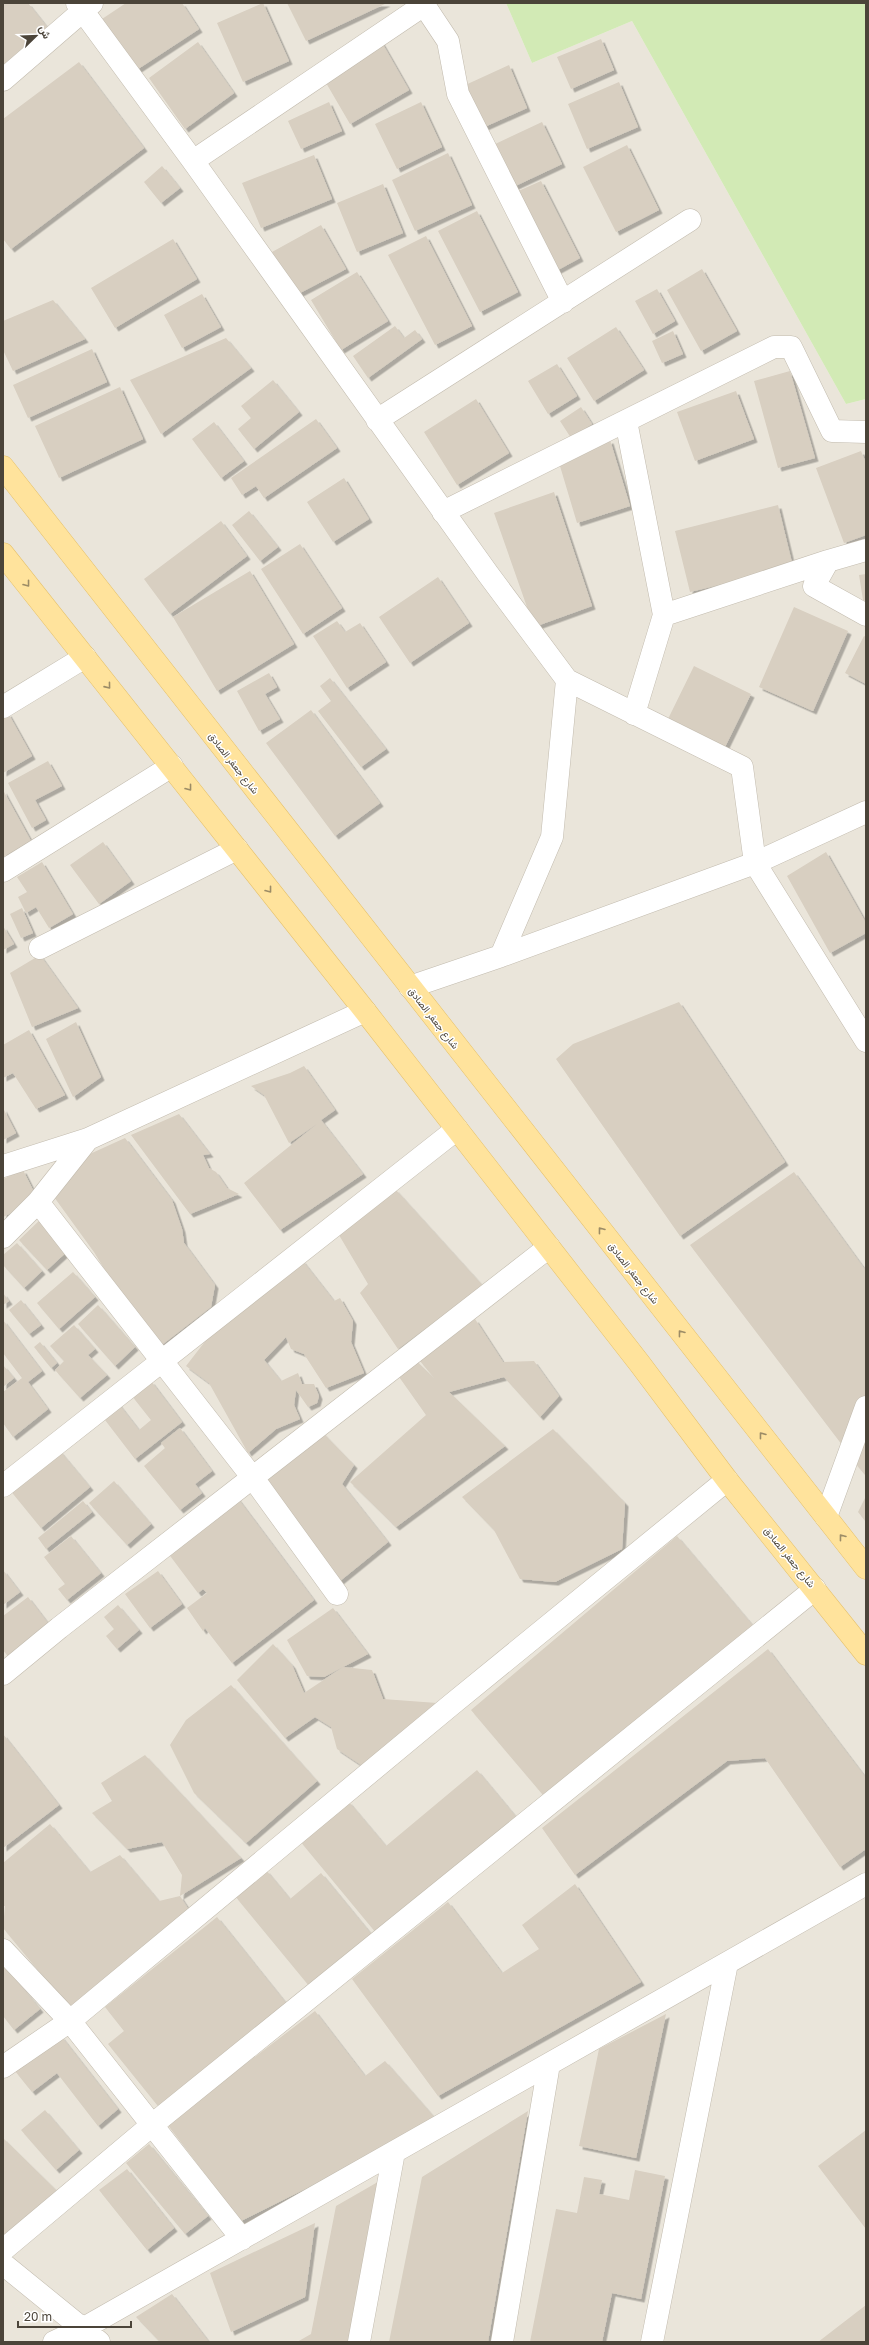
<svg xmlns="http://www.w3.org/2000/svg" width="869" height="2345" viewBox="0 0 869 2345" font-family="'Golos Text',Vazirmatn,sans-serif">
	<defs>
		<filter id="shadow"><feDropShadow dx="3.5" dy="3.5" stdDeviation="0" flood-color="#0004"/></filter>
	</defs>
	<rect width="100%" height="100%" fill="#f6f3ec"/>
	<path fill="#eae5da" d="M 3,3 L 506,3 L 532,63 L 632,21 L 846,404 L 866,399 L 866,2342 L 99,2342 L 84,2328 L 54,2342 L 3,2342 Z"/>
	<path fill="#d2eab5" d="M 506,3 L 866,3 L 866,399 L 846,404 L 632,21 L 532,63 Z"/>
	<path fill="#d8cfc1" filter="url(#shadow)" d="M 3,3 L 28,3 L 51,32 L 3,70 Z
		M 126,3 L 182,3 L 199,29 L 135,71 L 102,19 Z
		M 263,3 L 289,61 L 243,82 L 217,23 Z
		M 287,3 L 387,3 L 306,41 Z
		M 601,39 L 614,70 L 571,89 L 557,57 Z
		M 381,41 L 409,90 L 350,124 L 322,76 Z
		M 198,42 L 234,93 L 185,129 L 149,78 Z
		M 79,62 L 144,148 L 11,249 L 3,239 L 3,119 Z
		M 509,65 L 527,108 L 480,129 L 461,87 Z
		M 619,82 L 638,127 L 587,149 L 568,104 Z
		M 329,102 L 342,131 L 301,149 L 288,121 Z
		M 421,102 L 442,147 L 397,169 L 375,124 Z
		M 542,122 L 562,164 L 511,188 L 491,146 Z
		M 627,145 L 659,210 L 616,232 L 583,167 Z
		M 448,153 L 472,205 L 415,231 L 392,180 Z
		M 314,155 L 332,199 L 261,228 L 242,183 Z
		M 162,166 L 180,188 L 161,203 L 144,182 Z
		M 541,181 L 580,258 L 556,271 L 516,192 Z
		M 383,184 L 403,233 L 357,252 L 337,203 Z
		M 477,211 L 518,292 L 480,312 L 438,231 Z
		M 321,225 L 346,269 L 296,295 L 272,252 Z
		M 426,236 L 472,326 L 435,345 L 388,255 Z
		M 173,239 L 197,279 L 115,328 L 91,288 Z
		M 702,269 L 737,331 L 701,351 L 667,290 Z
		M 357,272 L 388,321 L 341,350 L 311,300 Z
		M 657,289 L 675,321 L 653,334 L 635,301 Z
		M 202,294 L 221,327 L 182,348 L 164,315 Z
		M 53,300 L 85,339 L 13,371 L 3,350 L 3,321 Z
		M 395,326 L 404,338 L 415,330 L 422,339 L 368,378 L 353,356 Z
		M 616,327 L 644,370 L 594,401 L 567,358 Z
		M 673,331 L 683,354 L 662,363 L 652,341 Z
		M 226,338 L 251,368 L 161,434 L 130,380 Z
		M 92,349 L 107,382 L 28,418 L 13,385 Z
		M 557,364 L 577,396 L 548,414 L 528,381 Z
		M 790,371 L 815,458 L 778,468 L 754,381 Z
		M 273,380 L 299,412 L 254,449 L 238,429 L 251,418 L 241,406 Z
		M 120,387 L 143,439 L 59,478 L 35,426 Z
		M 736,391 L 754,439 L 695,461 L 677,412 Z
		M 476,399 L 509,453 L 457,485 L 424,432 Z
		M 581,407 L 592,424 L 571,438 L 560,421 Z
		M 316,419 L 337,448 L 264,498 L 256,486 L 242,495 L 231,478 Z
		M 214,422 L 244,461 L 221,478 L 192,439 Z
		M 610,440 L 630,506 L 577,523 L 557,456 Z
		M 861,451 L 866,463 L 866,535 L 844,543 L 816,468 Z
		M 344,478 L 369,519 L 333,542 L 307,502 Z
		M 554,492 L 592,606 L 534,627 L 494,513 Z
		M 778,505 L 793,567 L 690,592 L 675,531 Z
		M 249,511 L 278,547 L 260,561 L 232,525 Z
		M 221,521 L 247,556 L 170,614 L 144,579 Z
		M 300,544 L 342,608 L 303,634 L 261,569 Z
		M 250,571 L 294,644 L 217,691 L 173,617 Z
		M 866,574 L 866,601 L 863,600 L 859,575 Z
		M 438,577 L 469,623 L 410,663 L 379,617 Z
		M 794,607 L 848,631 L 813,711 L 759,687 Z
		M 337,621 L 345,632 L 360,623 L 386,662 L 347,688 L 313,636 Z
		M 864,636 L 866,637 L 866,684 L 845,673 Z
		M 694,666 L 751,694 L 725,747 L 668,719 Z
		M 269,673 L 277,687 L 265,694 L 280,719 L 259,731 L 237,691 Z
		M 330,678 L 386,749 L 361,767 L 318,711 L 331,701 L 320,686 Z
		M 311,710 L 380,803 L 335,836 L 266,743 Z
		M 8,713 L 32,756 L 3,773 L 3,716 Z
		M 48,761 L 62,786 L 35,800 L 46,820 L 32,828 L 8,783 Z
		M 3,790 L 31,841 L 3,857 Z
		M 103,842 L 131,881 L 99,904 L 70,865 Z
		M 826,852 L 866,923 L 866,933 L 830,953 L 787,876 Z
		M 42,862 L 73,914 L 49,928 L 36,907 L 26,913 L 18,897 L 27,892 L 17,877 Z
		M 22,908 L 33,933 L 21,938 L 10,914 Z
		M 3,926 L 14,944 L 3,950 Z
		M 40,955 L 78,1008 L 32,1027 L 10,973 Z
		M 679,1002 L 785,1162 L 680,1236 L 556,1059 L 573,1044 Z
		M 76,1022 L 101,1077 L 73,1097 L 46,1039 Z
		M 29,1030 L 65,1095 L 36,1109 L 13,1073 L 3,1078 L 3,1045 Z
		M 304,1066 L 335,1110 L 321,1120 L 363,1174 L 280,1230 L 244,1183 L 317,1124 L 289,1143 L 264,1095 L 251,1086 L 290,1073 Z
		M 3,1108 L 16,1133 L 3,1140 Z
		M 179,1114 L 210,1154 L 203,1155 L 209,1168 L 216,1172 L 227,1188 L 239,1194 L 190,1214 L 131,1135 Z
		M 125,1138 L 172,1200 L 182,1229 L 184,1243 L 215,1285 L 211,1307 L 154,1351 L 94,1252 L 49,1190 L 81,1158 Z
		M 23,1170 L 38,1200 L 3,1217 L 3,1179 Z
		M 794,1172 L 866,1271 L 866,1400 L 849,1454 L 690,1245 Z
		M 395,1189 L 483,1286 L 398,1349 L 360,1293 L 368,1284 L 336,1230 Z
		M 43,1217 L 72,1247 L 47,1270 L 19,1240 Z
		M 17,1243 L 42,1271 L 24,1288 L 3,1265 L 3,1255 Z
		M 302,1260 L 334,1301 L 340,1298 L 353,1321 L 351,1342 L 364,1373 L 326,1388 L 304,1354 L 291,1349 L 286,1337 L 264,1360 L 281,1381 L 298,1373 L 302,1384 L 314,1384 L 319,1396 L 317,1403 L 308,1407 L 296,1390 L 294,1405 L 300,1419 L 276,1429 L 248,1453 L 209,1383 L 186,1366 L 231,1308 Z
		M 73,1272 L 95,1297 L 59,1329 L 37,1303 Z
		M 3,1293 L 9,1301 L 3,1305 Z
		M 21,1300 L 41,1325 L 29,1334 L 9,1310 Z
		M 98,1305 L 135,1347 L 115,1366 L 78,1324 Z
		M 475,1319 L 503,1362 L 534,1361 L 559,1396 L 540,1417 L 504,1377 L 449,1392 L 505,1446 L 396,1527 L 350,1482 L 426,1415 L 397,1374 L 414,1359 L 435,1379 L 420,1361 Z
		M 3,1320 L 42,1371 L 28,1382 L 48,1409 L 13,1437 L 3,1423 L 3,1392 L 22,1378 L 3,1353 Z
		M 74,1325 L 95,1349 L 88,1355 L 107,1375 L 80,1398 L 55,1370 L 64,1361 L 50,1346 Z
		M 40,1342 L 57,1363 L 51,1368 L 34,1347 Z
		M 3,1365 L 14,1378 L 3,1387 Z
		M 151,1381 L 182,1422 L 135,1459 L 102,1416 L 118,1403 L 139,1430 L 151,1420 L 132,1396 Z
		M 180,1428 L 212,1471 L 195,1484 L 202,1493 L 180,1510 L 144,1466 L 165,1448 L 161,1443 Z
		M 553,1429 L 625,1503 L 622,1549 L 555,1582 L 520,1579 L 494,1530 L 462,1497 Z
		M 321,1431 L 354,1465 L 342,1484 L 388,1542 L 340,1581 L 260,1483 Z
		M 866,1435 L 866,1476 L 855,1463 Z
		M 59,1450 L 90,1487 L 41,1528 L 10,1490 Z
		M 114,1481 L 151,1524 L 127,1545 L 89,1503 Z
		M 236,1496 L 314,1600 L 232,1663 L 205,1628 L 203,1631 L 187,1608 L 207,1593 L 203,1589 L 198,1593 L 165,1549 Z
		M 866,1496 L 866,1522 L 858,1512 Z
		M 83,1501 L 92,1512 L 46,1549 L 38,1538 Z
		M 71,1536 L 101,1573 L 67,1600 L 58,1589 L 65,1584 L 44,1557 Z
		M 677,1536 L 755,1628 L 549,1802 L 471,1710 Z
		M 3,1570 L 20,1592 L 3,1605 Z
		M 158,1571 L 182,1604 L 150,1628 L 125,1594 Z
		M 28,1597 L 51,1627 L 10,1659 L 3,1650 L 3,1616 Z
		M 118,1605 L 139,1630 L 117,1649 L 106,1636 L 114,1629 L 104,1617 Z
		M 333,1608 L 368,1654 L 343,1667 L 372,1670 L 383,1699 L 437,1703 L 364,1767 L 337,1749 L 331,1727 L 315,1717 L 285,1738 L 237,1680 L 273,1644 L 292,1665 L 304,1693 L 343,1667 L 324,1677 L 307,1676 L 287,1640 Z
		M 768,1649 L 866,1778 L 866,1849 L 840,1867 L 765,1758 L 727,1761 L 575,1875 L 542,1828 Z
		M 231,1685 L 317,1781 L 246,1843 L 194,1793 L 170,1745 L 186,1720 Z
		M 3,1734 L 59,1805 L 3,1848 Z
		M 145,1755 L 241,1858 L 180,1896 L 182,1875 L 162,1842 L 127,1849 L 92,1813 L 112,1801 L 101,1783 Z
		M 477,1770 L 517,1818 L 377,1934 L 300,1841 L 348,1801 L 386,1846 Z
		M 50,1824 L 90,1872 L 120,1855 L 159,1901 L 180,1896 L 189,1910 L 70,2009 L 3,1928 L 5,1906 L 3,1906 L 3,1863 Z
		M 266,1870 L 290,1899 L 321,1873 L 372,1935 L 310,1987 L 235,1896 Z
		M 575,1884 L 641,1982 L 438,2096 L 352,1979 L 448,1902 L 502,1973 L 539,1949 L 522,1925 Z
		M 217,1917 L 290,2008 L 162,2111 L 108,2044 L 124,2031 L 105,2007 Z
		M 3,1964 L 40,2009 L 14,2030 L 3,2016 Z
		M 315,2011 L 365,2076 L 385,2061 L 434,2117 L 307,2188 L 241,2221 L 167,2124 Z
		M 666,2014 L 636,2158 L 579,2146 L 599,2049 Z
		M 61,2036 L 118,2109 L 98,2126 L 57,2073 L 32,2092 L 15,2071 Z
		M 45,2110 L 79,2150 L 56,2170 L 21,2130 Z
		M 528,2111 L 488,2342 L 389,2342 L 422,2177 Z
		M 866,2130 L 866,2229 L 818,2166 Z
		M 3,2138 L 57,2191 L 3,2236 Z
		M 149,2144 L 208,2216 L 185,2234 L 126,2163 Z
		M 127,2169 L 174,2228 L 147,2250 L 99,2190 Z
		M 635,2170 L 665,2176 L 641,2299 L 612,2293 L 602,2342 L 530,2342 L 556,2209 L 577,2213 L 584,2177 L 602,2180 L 599,2194 L 629,2200 Z
		M 383,2179 L 351,2342 L 297,2342 L 311,2334 L 336,2206 Z
		M 315,2223 L 305,2297 L 231,2332 L 210,2273 Z
		M 172,2294 L 209,2342 L 160,2342 L 136,2317 Z
		M 866,2305 L 866,2342 L 818,2342 Z"/>
	<g fill="none" stroke-linecap="round" stroke-linejoin="round">
		<g stroke="#c2bbae" stroke-width="23">
			<path id="minor" d="M 77,3 L 193,161 L 488,574 L 567,680 L 742,767 L 755,863 L 866,1041
				M 3,80 L 92,3
				M 193,161 L 424,5 L 448,41 L 458,94 L 563,302
				M 377,420 L 690,220
				M 626,421 L 664,615
				M 443,512 L 774,347 L 791,347 L 832,431 L 866,432
				M 866,550 L 828,561 L 814,586 L 866,615
				M 3,707 L 85,657
				M 634,714 L 664,615 L 828,561
				M 3,871 L 172,766
				M 40,948 L 237,849
				M 501,956 L 552,837 L 567,680
				M 410,987 L 501,956 L 755,863 L 866,812
				M 3,1166 L 88,1139 L 365,1011
				M 38,1202 L 253,1478 L 337,1594
				M 3,1237 L 38,1202 L 88,1139
				M 3,1486 L 457,1129
				M 826,1517 L 866,1407
				M 3,1674 L 59,1628 L 549,1247
				M 3,1950 L 70,2021 L 242,2239
				M 3,2067 L 70,2021 L 451,1705 L 727,1480
				M 3,2250 L 152,2125 L 815,1589
				M 3,2264 L 99,2342
				M 54,2342 L 84,2328 L 866,1884
				M 359,2342 L 394,2152
				M 502,2342 L 549,2064
				M 652,2342 L 727,1963"/>
		</g>
		<g stroke="#e6c16a" stroke-width="23">
			<path id="major" d="M 3,467 L 866,1568
				M 3,554 L 365,1011 L 640,1364 L 727,1480 L 866,1654"/>
		</g>
		<use href="#minor" stroke="#fff" stroke-width="22"/>
		<use href="#major" stroke="#ffe39c" stroke-width="22"/>
	</g>
	<defs><path id="oneway-chevron" d="M-2-3.5L2.5 0L-2 3.5" fill="none" stroke-width="1.6" stroke-linecap="round" stroke-linejoin="round"/></defs>
	<g stroke="#9c8c66">
		<use href="#oneway-chevron" transform="translate(27 584) rotate(52)"/>
		<use href="#oneway-chevron" transform="translate(108 686) rotate(51)"/>
		<use href="#oneway-chevron" transform="translate(189 788) rotate(52)"/>
		<use href="#oneway-chevron" transform="translate(269 890) rotate(52)"/>
		<use href="#oneway-chevron" transform="translate(601 1230) rotate(-128)"/>
		<use href="#oneway-chevron" transform="translate(681 1333) rotate(-128)"/>
		<use href="#oneway-chevron" transform="translate(762 1435) rotate(-128)"/>
		<use href="#oneway-chevron" transform="translate(842 1537) rotate(-128)"/>
	</g>
	<g text-anchor="middle" dominant-baseline="central" stroke-width="3" stroke-linejoin="round" paint-order="stroke">
		<g font-size="10" fill="#4b4439" stroke="#fff">
			<text transform="translate(234 763) rotate(52)">شارع جعفر الصادق</text>
			<text transform="translate(434 1018) rotate(52)">شارع جعفر الصادق</text>
			<text transform="translate(634 1273) rotate(52)">شارع جعفر الصادق</text>
			<text transform="translate(790 1557) rotate(51)">شارع جعفر الصادق</text>
		</g>
	</g>
	<rect width="869" height="2345" fill="none" stroke="#4b4439" stroke-width="8"/>
	<g transform="translate(36 36) rotate(67)" stroke="#ffffff" stroke-width="3" paint-order="stroke">
	<path d="M0-3L7 15L0 10L-7 15Z" fill="#4b4439"/>
	<text y="-6" font-size="11" font-weight="bold" text-anchor="middle" fill="#4b4439">ش</text>
	</g>
	<path d="M18 2321v6h113v-6" fill="none" stroke="#4b4439" stroke-width="2"/>
	<text x="24" y="2321" font-size="12" fill="#4b4439" stroke="#ffffff" stroke-width="3" paint-order="stroke">20 m</text>
</svg>
